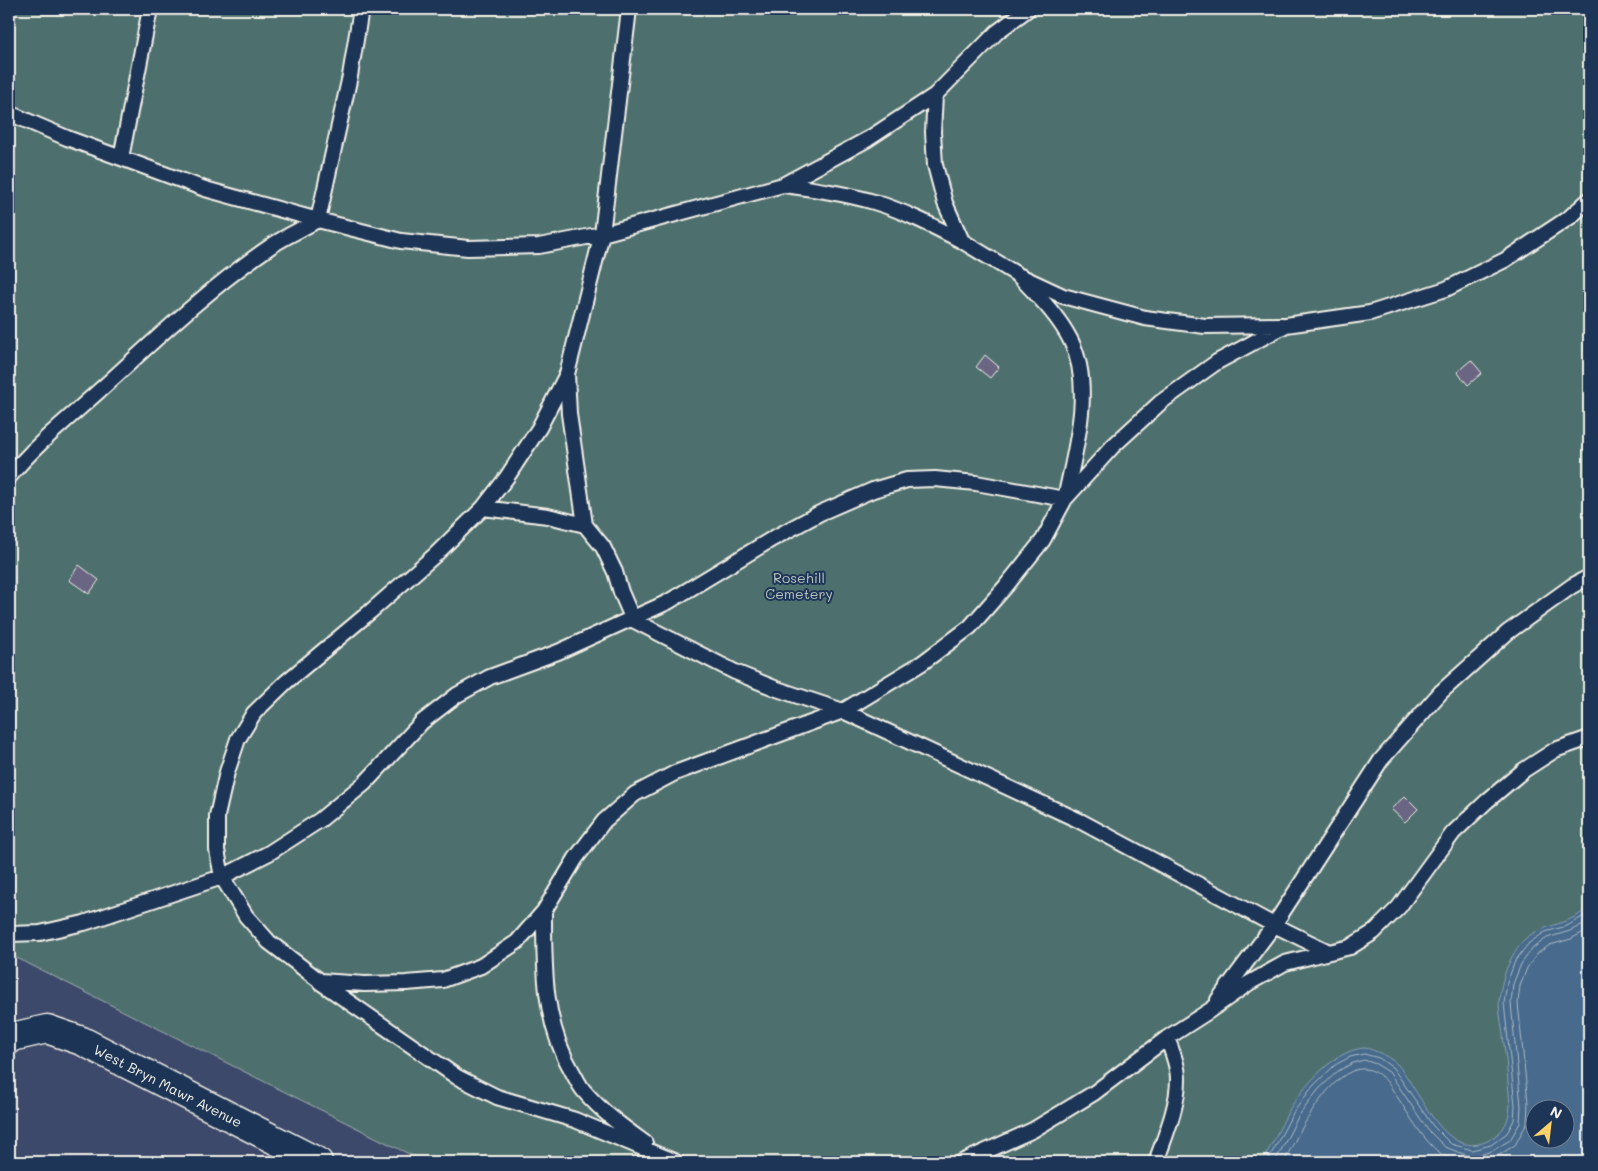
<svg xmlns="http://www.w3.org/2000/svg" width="1598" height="1171" viewBox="0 0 1598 1171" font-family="Mali,sans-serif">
	<rect width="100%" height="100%" fill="#2c3f60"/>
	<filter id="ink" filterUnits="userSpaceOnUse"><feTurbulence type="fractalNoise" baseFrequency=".02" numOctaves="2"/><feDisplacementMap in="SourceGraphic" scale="10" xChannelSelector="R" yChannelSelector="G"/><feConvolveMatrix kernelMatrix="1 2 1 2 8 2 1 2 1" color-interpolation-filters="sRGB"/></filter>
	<g filter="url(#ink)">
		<path fill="#3e4a6a" d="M 9,954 L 425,1162 L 9,1162 Z"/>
		<path fill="#4e6f6e" stroke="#a1b0ab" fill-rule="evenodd" d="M 9,9 L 1589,9 L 1589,1162 L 425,1162 L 9,954 ZM 1536,1108 L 1566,1108 L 1566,1138 L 1536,1138 Z"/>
		<path fill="#466b8d" stroke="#8ca1b1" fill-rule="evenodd" d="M 1589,906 L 1589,1162 L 1261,1162 C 1272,1146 1279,1129 1288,1112 C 1302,1088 1334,1050 1364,1048 C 1368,1048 1372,1050 1375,1051 C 1383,1054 1392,1059 1398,1065 C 1420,1090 1446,1166 1491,1139 C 1505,1130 1509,1121 1510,1105 C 1508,1085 1507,1064 1504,1044 C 1503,1030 1499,1015 1499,1002 C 1501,980 1509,955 1525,939 C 1544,923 1573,925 1589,906 ZM 1536,1108 L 1566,1108 L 1566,1138 L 1536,1138 Z"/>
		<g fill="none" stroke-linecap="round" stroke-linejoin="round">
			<path stroke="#aebbc4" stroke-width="1" d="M 1267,1162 L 1293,1113 L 1313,1086 L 1335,1065 L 1350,1057 L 1364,1054 L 1379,1058 L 1393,1068 L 1433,1126 L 1451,1144 L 1472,1150 L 1491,1145 L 1507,1133 L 1514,1120 L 1515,1105 L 1504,1003 L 1507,983 L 1515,961 L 1529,943 L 1545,932 L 1567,926 L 1589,913
				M 1275,1162 L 1298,1117 L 1318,1090 L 1338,1071 L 1353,1063 L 1364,1060 L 1376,1064 L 1389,1072 L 1428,1130 L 1445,1147 L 1469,1156 L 1476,1156 L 1492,1151 L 1510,1140 L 1520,1123 L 1521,1106 L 1511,1003 L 1513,984 L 1521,964 L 1533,948 L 1547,938 L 1570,931 L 1589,921
				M 1284,1162 C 1298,1135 1342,1041 1382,1077 C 1389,1082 1393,1092 1398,1098 C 1410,1116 1424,1143 1443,1155 C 1449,1159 1457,1160 1464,1162
				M 1481,1162 L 1496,1157 L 1515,1145 L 1527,1123 L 1528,1103 L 1518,1003 L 1520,986 L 1527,968 L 1538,953 L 1550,945 L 1571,939 L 1589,929"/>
		</g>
		<path fill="#696583" stroke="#f4f1e8" d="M 985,355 L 999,367 L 990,378 L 976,367 Z
			M 1471,360 L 1482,373 L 1468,385 L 1457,372 Z
			M 79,565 L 99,580 L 89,594 L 69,580 Z
			M 1405,796 L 1418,809 L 1405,822 L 1391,809 Z"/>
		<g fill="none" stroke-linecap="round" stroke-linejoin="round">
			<g stroke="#f4f1e8" stroke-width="18">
				<path id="service" d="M 629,9 L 602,234 L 567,374 L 569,414 L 585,525 L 603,547 L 615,572 L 621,592 L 633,620 L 735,672 L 777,689 L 843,711 L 1080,821 L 1274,925 L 1329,952
					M 935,95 L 933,132 L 935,165 L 945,203 L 962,241 L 1018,275 L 1063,296 L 1145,318 L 1205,326 L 1282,325
					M 9,113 L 67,138 L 205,189 L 318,220 L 401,241 L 468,248 L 539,246 L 602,234 L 783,185 L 868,139 L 935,95 L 997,32 L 1028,9
					M 121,158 L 150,9
					M 783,185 C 813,189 844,193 874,202 C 904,211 933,226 962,241
					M 567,374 L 539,428 L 507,477 L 483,508 L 435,555 L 371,611 L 286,682 L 254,713 L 238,739 L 227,772 L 217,816 L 217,850 L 222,877 L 246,916 L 269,942 L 320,981 L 365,984 L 406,983 L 443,980 L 481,966 L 517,942 L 544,911 L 576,858 L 604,821 L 635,794 L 675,773 L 843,711 L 922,663 L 970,627 L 1006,586 L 1043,540 L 1065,499 L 1113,446 L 1161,402 L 1217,362 L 1286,325 L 1370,313 L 1446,289 L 1505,260 L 1570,217 L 1589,200
					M 9,477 C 35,445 69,418 100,390 C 155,340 209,288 271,246 C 286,236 302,229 318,220 L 350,76 L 361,9
					M 483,508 L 548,516 L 585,525
					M 544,911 C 544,966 543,1022 572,1071 C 576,1078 579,1085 584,1091 C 602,1112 623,1127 645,1143
					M 9,934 L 40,933 L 84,923 L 222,877 L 269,853 L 320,820 L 365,783 L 422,722 L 457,695 L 490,677 L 558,652 L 668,602 L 772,539 L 820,513 L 873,490 L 907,480 L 935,479 L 976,483 L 1065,499 C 1075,450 1094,388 1071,341 C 1058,315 1037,295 1018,275
					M 320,982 L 457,1077 L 497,1097 L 575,1120 L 676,1162
					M 1218,1000 L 1274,925 L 1381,760 L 1441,692 L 1508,632 L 1572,586 L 1589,577
					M 962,1162 L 1033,1130 L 1094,1093 L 1167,1038 L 1209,1011 L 1249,983 L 1285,963 L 1350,947 L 1374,932 L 1399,907 L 1453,833 L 1487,801 L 1524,770 L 1555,750 L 1589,738
					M 1156,1162 C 1165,1136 1178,1107 1178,1079 C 1178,1065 1172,1051 1167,1038"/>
			</g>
			<g stroke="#f4f1e8" stroke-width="31">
				<g id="tertiary">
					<path id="s1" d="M 9,1040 L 12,1037 L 47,1029 L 82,1041 L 318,1162"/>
				</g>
			</g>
			<use href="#service" stroke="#1d3557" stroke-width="14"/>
			<use href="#tertiary" stroke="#1d3557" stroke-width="28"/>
		</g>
	</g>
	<g text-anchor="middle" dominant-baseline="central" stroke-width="4" stroke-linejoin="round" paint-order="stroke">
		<g font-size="14" fill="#bac4bd" stroke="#1d3557">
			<text x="799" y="577">Rosehill<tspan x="799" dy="16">Cemetery</tspan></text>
		</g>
		<g font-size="14" fill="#f4f1e8" stroke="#1d3557">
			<text stroke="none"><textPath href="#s1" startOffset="174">West Bryn Mawr Avenue</textPath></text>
		</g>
	</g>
	<rect width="1598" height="1171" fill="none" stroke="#1d3557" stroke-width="30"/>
	<rect x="15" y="15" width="1568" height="1141" fill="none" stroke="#f4f1e8" stroke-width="2" filter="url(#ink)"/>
	<g transform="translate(1550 1124) rotate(28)"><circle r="24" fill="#1d3557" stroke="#738091"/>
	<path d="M0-4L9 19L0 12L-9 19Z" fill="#ffd166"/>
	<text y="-8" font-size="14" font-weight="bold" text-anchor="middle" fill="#f4f1e8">N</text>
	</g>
</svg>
